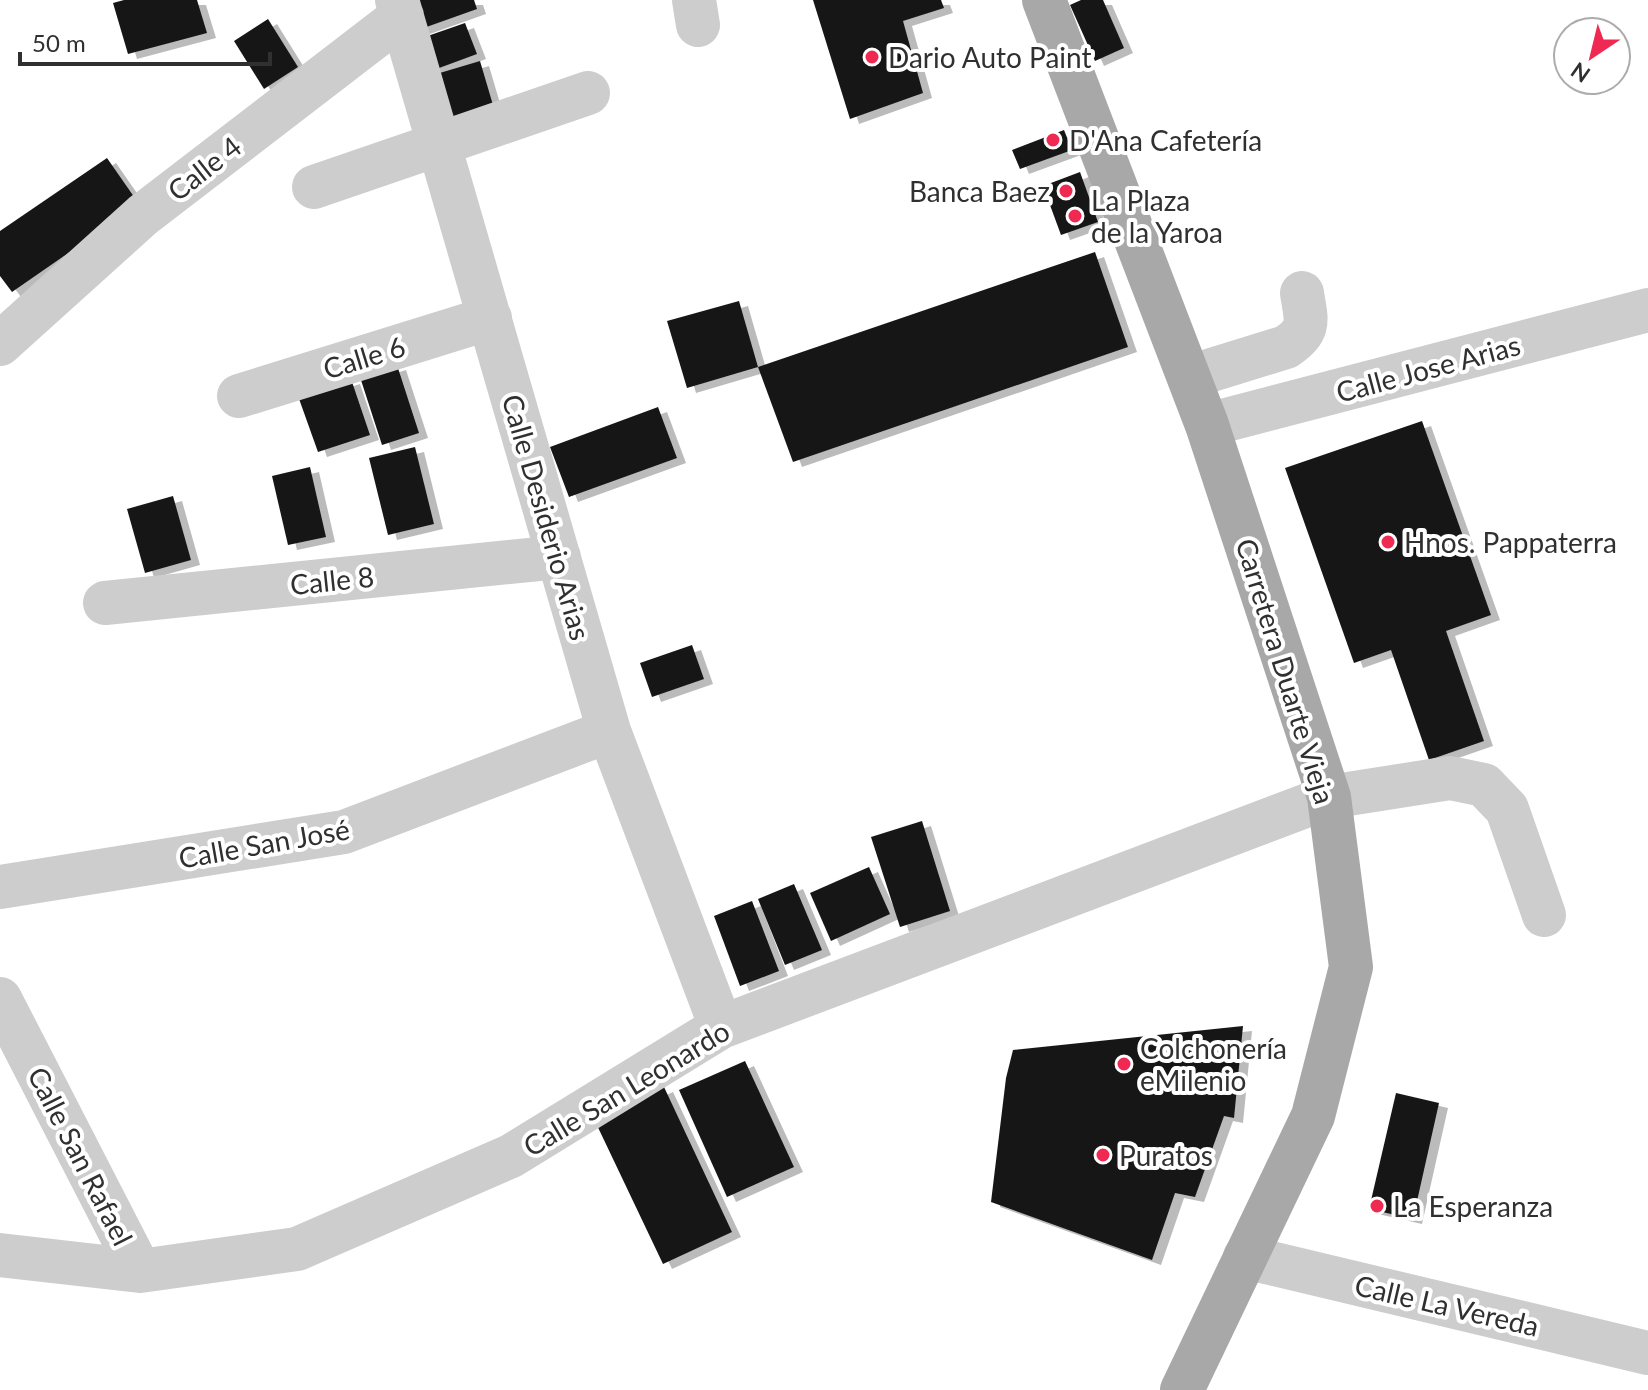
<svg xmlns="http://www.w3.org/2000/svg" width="1648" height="1390" viewBox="0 0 1648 1390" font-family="Lato,sans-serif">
	<defs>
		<filter id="shadow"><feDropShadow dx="9" dy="5" stdDeviation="0" flood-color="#0004"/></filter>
	</defs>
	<rect width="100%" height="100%" fill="#fff"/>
	<path fill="#171717" filter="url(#shadow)" d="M 124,0 L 197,0 L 207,33 L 128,54 L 113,3 Z
		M 407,0 L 474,0 L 477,9 L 418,30 Z
		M 813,0 L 941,0 L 944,8 L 903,21 L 923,93 L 850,119 Z
		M 1081,0 L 1103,0 L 1124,48 L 1095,61 L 1070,5 Z
		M 268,19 L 298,67 L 264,89 L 234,41 Z
		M 465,23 L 477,54 L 431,71 L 419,39 Z
		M 480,61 L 493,105 L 447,119 L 433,75 Z
		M 1064,130 L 1072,150 L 1020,169 L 1012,150 Z
		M 107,158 L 139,204 L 12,292 L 0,276 L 0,231 Z
		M 1080,172 L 1098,222 L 1061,235 L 1043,186 Z
		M 1095,252 L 1128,347 L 793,462 L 758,367 Z
		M 739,301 L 758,367 L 687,388 L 667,321 Z
		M 397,365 L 419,433 L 382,445 L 360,377 Z
		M 351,379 L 370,435 L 318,452 L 298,396 Z
		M 658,407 L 677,458 L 569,497 L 550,447 Z
		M 1422,421 L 1491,615 L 1446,631 L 1484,741 L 1429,760 L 1391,650 L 1354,663 L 1285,468 Z
		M 415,447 L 434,524 L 388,535 L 369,458 Z
		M 310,467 L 326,537 L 288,545 L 272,476 Z
		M 173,496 L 191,560 L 145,573 L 127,509 Z
		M 692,645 L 704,679 L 652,697 L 640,663 Z
		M 922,821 L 950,911 L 900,927 L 871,837 Z
		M 869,867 L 890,914 L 831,941 L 810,893 Z
		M 794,884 L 822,950 L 785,965 L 758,899 Z
		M 752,901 L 779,971 L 740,986 L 714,916 Z
		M 1243,1026 L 1234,1118 L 1224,1116 L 1195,1197 L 1175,1193 L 1152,1260 L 991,1202 L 1006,1078 L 1013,1050 Z
		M 745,1061 L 794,1167 L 727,1197 L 679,1090 Z
		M 664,1087 L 732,1232 L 663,1264 L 594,1119 Z
		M 1396,1093 L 1439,1103 L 1413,1219 L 1369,1209 Z"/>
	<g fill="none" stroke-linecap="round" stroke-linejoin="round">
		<path stroke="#cdcdcd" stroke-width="44" d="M 397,0 L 609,731 L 721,1027
			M 694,0 L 698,25
			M 314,187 L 588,93
			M 0,344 L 143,215 L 402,16
			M 1189,377 L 1286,347 C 1312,330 1306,320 1302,293
			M 239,396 L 490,318
			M 1207,425 L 1648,310
			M 105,603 L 559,557
			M 0,887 L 344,832 L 609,731
			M 0,999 L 140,1271
			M 0,1255 L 140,1271 L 297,1249 L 511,1156 L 721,1027 L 1329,797 L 1450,778 L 1484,785 L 1507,809 L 1544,915
			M 1245,1257 L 1648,1353"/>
		<path stroke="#a8a8a8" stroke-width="44" d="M 1044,0 L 1207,425 L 1329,797 L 1351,967 L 1313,1116 L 1182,1390"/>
	</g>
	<g fill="#f02952" stroke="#fff" stroke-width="3">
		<circle cx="872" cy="57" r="8"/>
		<circle cx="1053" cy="140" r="8"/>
		<circle cx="1066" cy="191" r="8"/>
		<circle cx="1075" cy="216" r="8"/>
		<circle cx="1388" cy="542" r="8"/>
		<circle cx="1124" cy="1064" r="8"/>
		<circle cx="1103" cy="1155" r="8"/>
		<circle cx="1377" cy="1206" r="8"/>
	</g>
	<g text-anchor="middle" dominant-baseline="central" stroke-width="8" stroke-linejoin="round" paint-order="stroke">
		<g font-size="28" fill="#303030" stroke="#fff" text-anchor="start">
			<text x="888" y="57">Dario Auto Paint</text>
			<text x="1069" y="140">D'Ana Cafetería</text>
			<text x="1050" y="191" text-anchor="end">Banca Baez</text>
			<text x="1091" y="200">La Plaza<tspan x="1091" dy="32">de la Yaroa</tspan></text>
			<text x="1404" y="542">Hnos. Pappaterra</text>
			<text x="1140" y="1048">Colchonería<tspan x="1140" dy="32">eMilenio</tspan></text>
			<text x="1119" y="1155">Puratos</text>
			<text x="1393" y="1206">La Esperanza</text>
		</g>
		<g font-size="28" fill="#303030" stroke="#fff">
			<text transform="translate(204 168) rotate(-38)">Calle 4</text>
			<text transform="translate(364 357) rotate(-17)">Calle 6</text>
			<text transform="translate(1428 368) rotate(-15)">Calle Jose Arias</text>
			<text transform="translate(547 517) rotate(74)">Calle Desiderio Arias</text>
			<text transform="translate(332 580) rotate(-6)">Calle 8</text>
			<text transform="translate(1286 671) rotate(73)">Carretera Duarte Vieja</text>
			<text transform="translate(264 843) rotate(-10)">Calle San José</text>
			<text transform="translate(626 1088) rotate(-31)">Calle San Leonardo</text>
			<text transform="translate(81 1156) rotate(63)">Calle San Rafael</text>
			<text transform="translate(1447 1305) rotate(13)">Calle La Vereda</text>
		</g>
	</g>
	<g transform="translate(1592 56) rotate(215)"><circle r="38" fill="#ffffff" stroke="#acacac" stroke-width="2"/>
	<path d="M0-6L14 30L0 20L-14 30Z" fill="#f02952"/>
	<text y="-12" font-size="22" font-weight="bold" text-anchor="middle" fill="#303030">N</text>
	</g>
	<path d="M20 52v12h250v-12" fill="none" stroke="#303030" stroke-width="4"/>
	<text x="32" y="52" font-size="24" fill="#303030" stroke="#ffffff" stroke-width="6" paint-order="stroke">50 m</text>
</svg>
